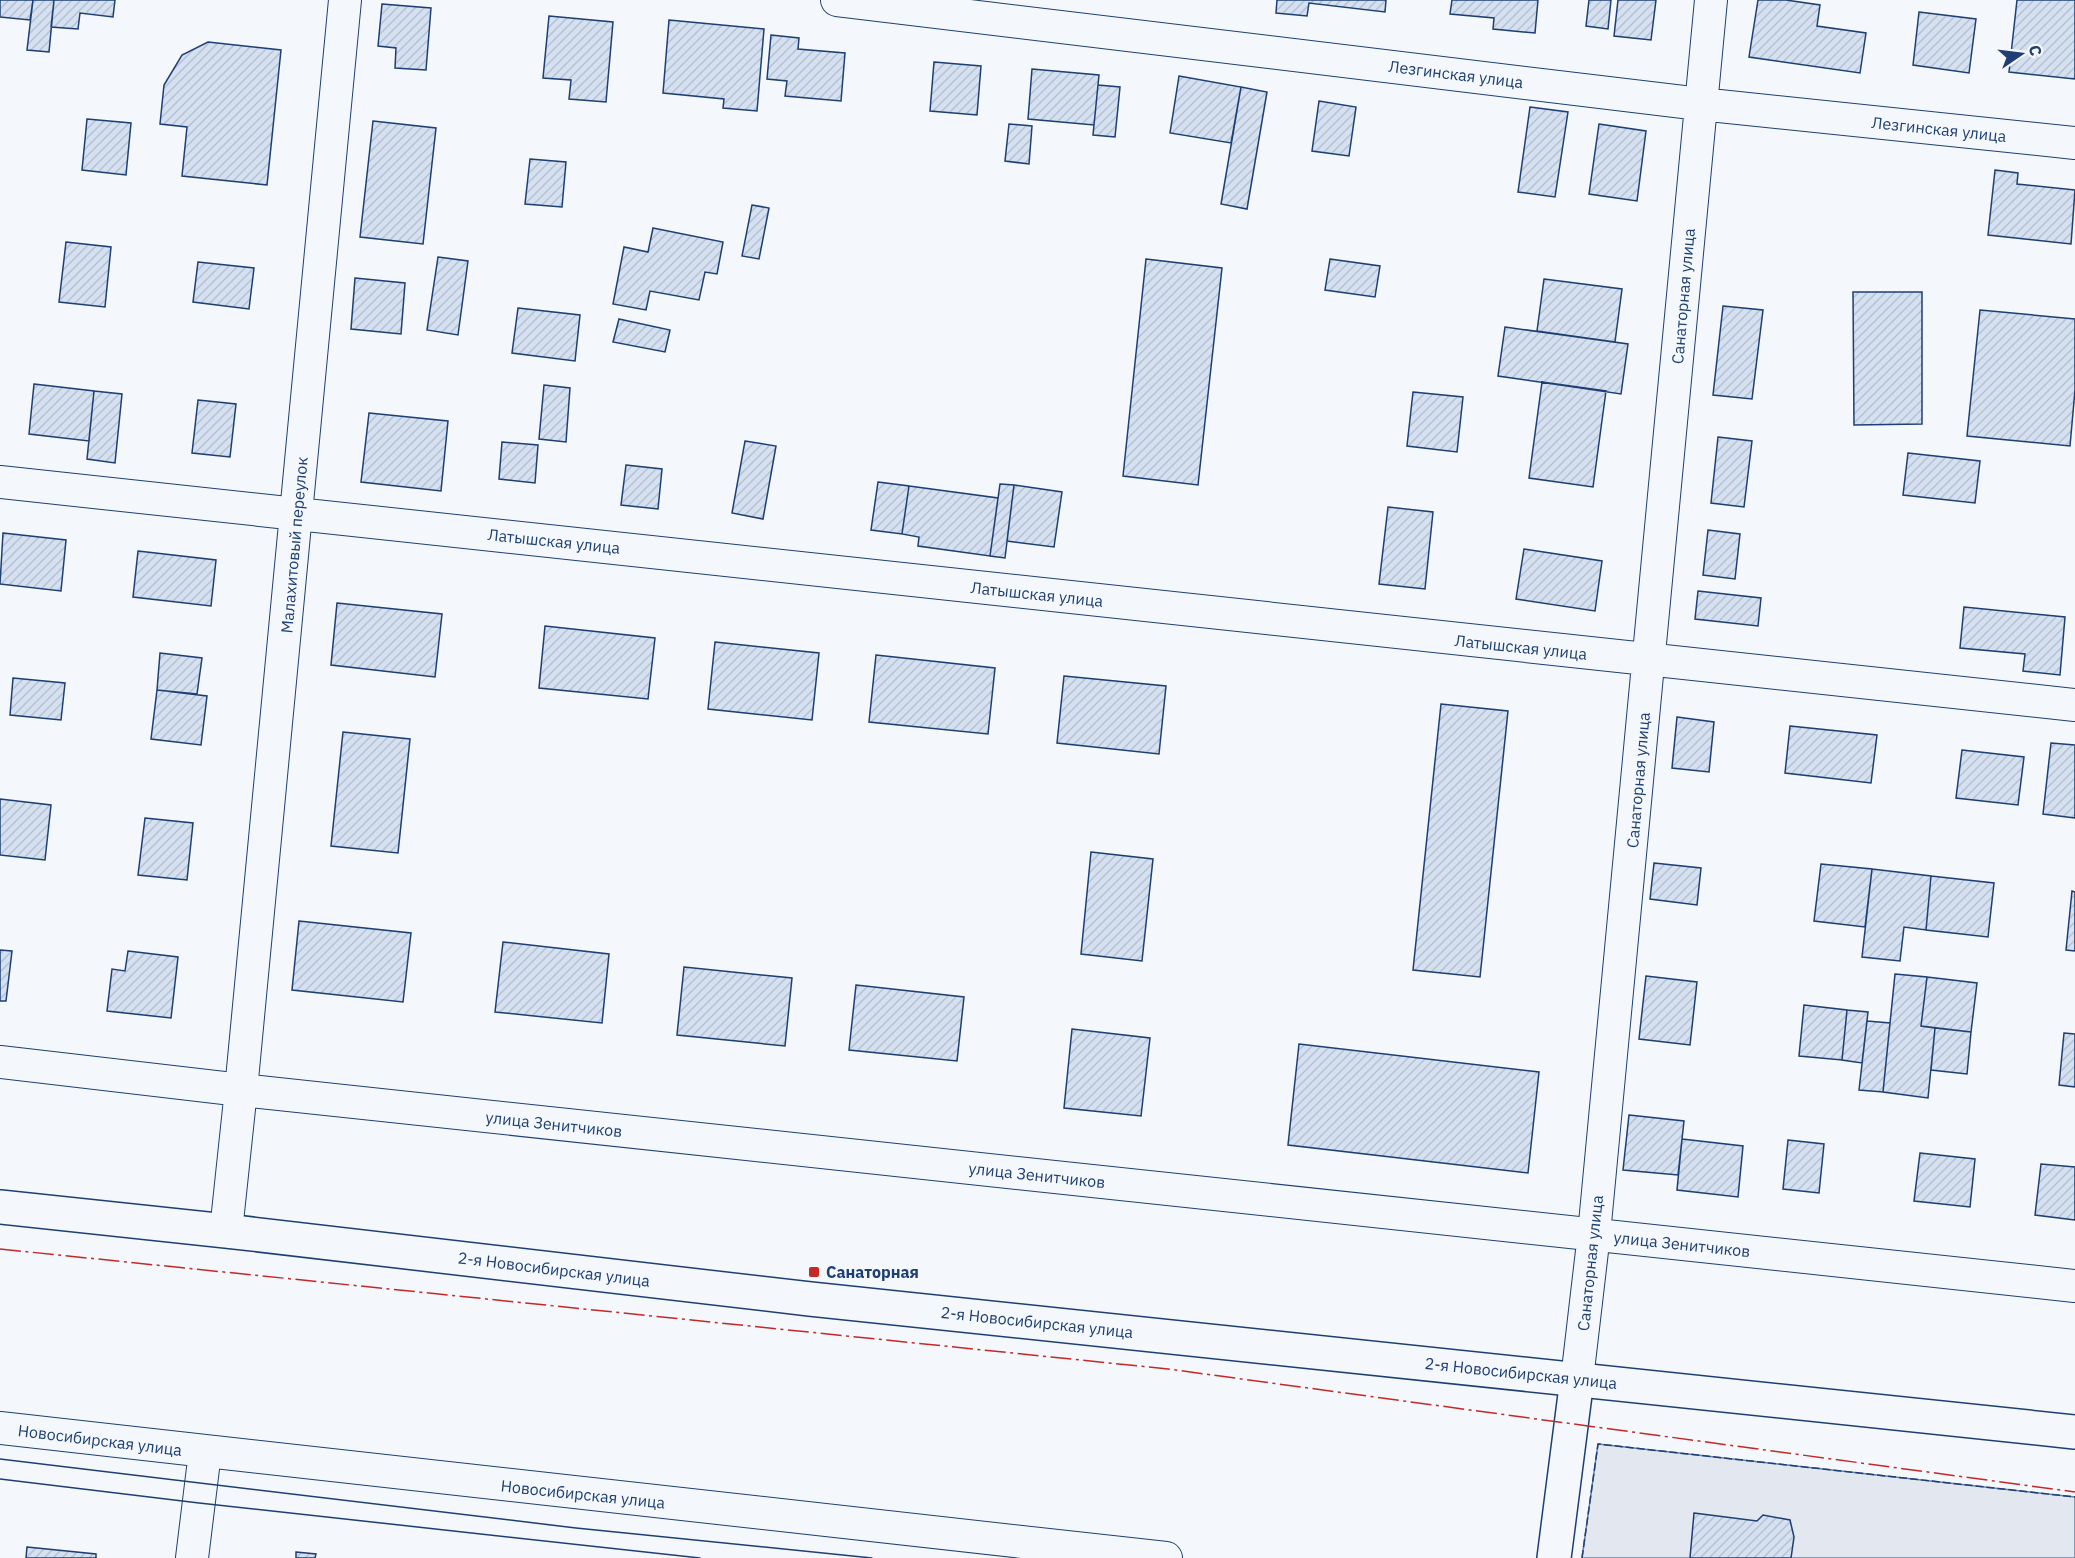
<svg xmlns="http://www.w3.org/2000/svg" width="2075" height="1558" viewBox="0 0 2075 1558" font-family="'IBM Plex Sans',sans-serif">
	<defs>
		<pattern id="building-hatch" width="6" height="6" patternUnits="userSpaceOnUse" patternTransform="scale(1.5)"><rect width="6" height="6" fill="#d5e0f0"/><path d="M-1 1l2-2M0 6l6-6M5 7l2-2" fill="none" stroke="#b6c1d1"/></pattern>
	</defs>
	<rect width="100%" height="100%" fill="#f4f7fb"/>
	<path fill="#e3e8f0" stroke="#687fa3" stroke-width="1.5" d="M 1598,1444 L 2075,1497 L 2075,1558 L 1582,1558 Z"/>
	<path fill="url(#building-hatch)" stroke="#1d3f73" stroke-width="1.5" d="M 0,0 L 33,0 L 30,20 L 0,17 Z
		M 33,0 L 54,0 L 49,52 L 27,50 Z
		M 54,0 L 115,0 L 113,17 L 80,13 L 78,29 L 51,27 Z
		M 1277,0 L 1386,0 L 1385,12 L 1309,3 L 1307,16 L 1276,13 Z
		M 1452,0 L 1538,0 L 1535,33 L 1493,29 L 1494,18 L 1450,14 Z
		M 1589,0 L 1611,0 L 1608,29 L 1586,26 Z
		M 1618,0 L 1656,0 L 1651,40 L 1614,36 Z
		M 1758,0 L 1786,0 L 1820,5 L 1817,26 L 1866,33 L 1860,73 L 1749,57 Z
		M 2017,0 L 2075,0 L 2075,79 L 2009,72 Z
		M 382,4 L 431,8 L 426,70 L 395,68 L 396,48 L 378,46 Z
		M 1919,12 L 1976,19 L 1969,73 L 1913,65 Z
		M 549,16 L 613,22 L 606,102 L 569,99 L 571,80 L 543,78 Z
		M 669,20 L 764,29 L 757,111 L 723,108 L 724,99 L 663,93 Z
		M 771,35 L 799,38 L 798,49 L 845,53 L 841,101 L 785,96 L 787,81 L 767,79 Z
		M 208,42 L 281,50 L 267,185 L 182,176 L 187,127 L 160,124 L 164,85 L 182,55 Z
		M 934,62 L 981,66 L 977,115 L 930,111 Z
		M 1032,69 L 1099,75 L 1094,125 L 1028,119 Z
		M 1179,76 L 1241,87 L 1231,143 L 1170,133 Z
		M 1098,85 L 1120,87 L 1115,137 L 1093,135 Z
		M 1241,87 L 1267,92 L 1247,209 L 1221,204 Z
		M 1319,101 L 1356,107 L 1349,156 L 1312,151 Z
		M 1530,107 L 1568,112 L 1555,197 L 1518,192 Z
		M 87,119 L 131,123 L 126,175 L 82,170 Z
		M 373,121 L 436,128 L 423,244 L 360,237 Z
		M 1009,124 L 1032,126 L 1029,164 L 1005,161 Z
		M 1599,124 L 1646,131 L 1637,201 L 1589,194 Z
		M 530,159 L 566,162 L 562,207 L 525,204 Z
		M 1995,170 L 2018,173 L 2017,184 L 2075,190 L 2071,244 L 1988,235 Z
		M 752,205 L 769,208 L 759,259 L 742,256 Z
		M 653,228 L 723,242 L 717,274 L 705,272 L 699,300 L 650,291 L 646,310 L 613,304 L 624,247 L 648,252 Z
		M 66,242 L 111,247 L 105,307 L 59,302 Z
		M 438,257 L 468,261 L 458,335 L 427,330 Z
		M 1146,259 L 1222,268 L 1198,485 L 1123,476 Z
		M 1330,259 L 1380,266 L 1375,297 L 1325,290 Z
		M 198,262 L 254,268 L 249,309 L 193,302 Z
		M 355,278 L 405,283 L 401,334 L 351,329 Z
		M 1544,279 L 1622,289 L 1615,342 L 1537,331 Z
		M 1853,292 L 1922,292 L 1922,424 L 1854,425 Z
		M 1723,306 L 1763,310 L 1752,399 L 1713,395 Z
		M 518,308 L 580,315 L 575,361 L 512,353 Z
		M 1980,310 L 2075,319 L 2075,390 L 2070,446 L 1967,436 Z
		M 619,319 L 670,330 L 665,352 L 613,342 Z
		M 1505,327 L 1628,344 L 1621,394 L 1498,376 Z
		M 1542,382 L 1606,391 L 1593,487 L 1529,478 Z
		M 34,384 L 94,391 L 89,441 L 29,434 Z
		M 544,385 L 570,388 L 566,442 L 539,439 Z
		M 94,391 L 122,394 L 115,463 L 87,459 Z
		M 1413,392 L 1463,397 L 1457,452 L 1407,446 Z
		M 198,400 L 236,404 L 230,457 L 192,453 Z
		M 369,413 L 448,421 L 441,491 L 361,482 Z
		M 1718,437 L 1752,441 L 1744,507 L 1711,503 Z
		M 745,441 L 776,446 L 763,519 L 732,513 Z
		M 502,442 L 538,445 L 535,483 L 499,479 Z
		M 1908,453 L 1980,461 L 1975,503 L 1903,495 Z
		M 626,465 L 662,469 L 658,509 L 621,505 Z
		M 878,482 L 909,486 L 902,534 L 871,530 Z
		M 1000,484 L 1014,485 L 1005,558 L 990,556 Z
		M 1014,485 L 1062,492 L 1054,547 L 1007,541 Z
		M 909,486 L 998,498 L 990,556 L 918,546 L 919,537 L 902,534 Z
		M 1388,507 L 1433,512 L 1425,589 L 1379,584 Z
		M 1708,530 L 1740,534 L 1735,579 L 1703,575 Z
		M 3,533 L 66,540 L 61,591 L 0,584 Z
		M 1524,549 L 1602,561 L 1595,611 L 1516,599 Z
		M 138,551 L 216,560 L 211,606 L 133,597 Z
		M 1698,591 L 1761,598 L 1758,626 L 1695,619 Z
		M 337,603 L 442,614 L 435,677 L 331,665 Z
		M 1964,607 L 2065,617 L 2060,675 L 2023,671 L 2025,654 L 1960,648 Z
		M 545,626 L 655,638 L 648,699 L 539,688 Z
		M 715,642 L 819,653 L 812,720 L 708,709 Z
		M 160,653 L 202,658 L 197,694 L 157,690 Z
		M 876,655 L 995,668 L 988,734 L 869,722 Z
		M 1064,676 L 1166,686 L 1159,754 L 1057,743 Z
		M 13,678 L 65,683 L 61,720 L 10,715 Z
		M 157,690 L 207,696 L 201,745 L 151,739 Z
		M 1441,704 L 1508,711 L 1480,977 L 1413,970 Z
		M 1677,717 L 1714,722 L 1709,772 L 1672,768 Z
		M 1790,726 L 1877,735 L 1871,783 L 1785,773 Z
		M 343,732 L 410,739 L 398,853 L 331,846 Z
		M 2051,743 L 2075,745 L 2075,818 L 2043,814 Z
		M 1962,750 L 2024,757 L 2018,805 L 1956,798 Z
		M 0,799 L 51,805 L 45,860 L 0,855 Z
		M 145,818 L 193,823 L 187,880 L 138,875 Z
		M 1091,852 L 1153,859 L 1142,961 L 1081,954 Z
		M 1654,863 L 1701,868 L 1697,905 L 1650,899 Z
		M 1821,864 L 1872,869 L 1865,927 L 1814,921 Z
		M 1872,869 L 1931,876 L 1926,930 L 1904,927 L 1900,961 L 1862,957 Z
		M 1931,876 L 1994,883 L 1988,937 L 1926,930 Z
		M 2072,891 L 2075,892 L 2075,951 L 2066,950 Z
		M 299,921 L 411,933 L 403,1002 L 292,990 Z
		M 503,942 L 609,954 L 602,1023 L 495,1012 Z
		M 0,950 L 12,951 L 6,1001 L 0,1001 Z
		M 128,951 L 178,957 L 171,1018 L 107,1011 L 112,969 L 125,971 Z
		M 684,967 L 792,978 L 785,1046 L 677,1035 Z
		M 1895,974 L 1927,977 L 1921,1026 L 1935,1028 L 1928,1098 L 1883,1092 Z
		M 1646,976 L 1697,982 L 1690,1045 L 1639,1039 Z
		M 1927,977 L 1977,983 L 1971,1032 L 1921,1026 Z
		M 856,985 L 964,997 L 957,1061 L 849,1050 Z
		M 1804,1005 L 1847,1010 L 1842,1060 L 1799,1056 Z
		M 1847,1010 L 1868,1012 L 1862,1063 L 1842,1060 Z
		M 1867,1021 L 1890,1023 L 1883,1092 L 1859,1090 Z
		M 1935,1028 L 1971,1032 L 1967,1074 L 1931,1070 Z
		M 1072,1029 L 1150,1038 L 1141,1116 L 1064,1108 Z
		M 2064,1033 L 2075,1034 L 2075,1087 L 2059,1085 Z
		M 1299,1044 L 1539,1072 L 1528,1173 L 1288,1145 Z
		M 1629,1115 L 1684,1121 L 1678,1175 L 1623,1170 Z
		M 1682,1139 L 1743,1146 L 1738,1197 L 1677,1190 Z
		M 1788,1140 L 1824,1144 L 1819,1193 L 1783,1189 Z
		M 1920,1153 L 1975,1159 L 1970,1207 L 1914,1201 Z
		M 2041,1164 L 2075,1167 L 2075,1220 L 2035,1215 Z
		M 1694,1513 L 1757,1521 L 1763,1515 L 1790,1520 L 1794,1537 L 1791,1558 L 1690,1558 Z
		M 27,1547 L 96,1554 L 96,1558 L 26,1558 Z
		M 296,1552 L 316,1554 L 315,1558 L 296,1558 Z"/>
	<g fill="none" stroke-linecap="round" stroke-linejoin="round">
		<g stroke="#1d3f73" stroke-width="34">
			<path id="street" d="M 837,0 L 1700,104 L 2075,143
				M 0,482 L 2075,705
				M 0,1062 L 241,1090 L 2075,1286
				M 226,1231 L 241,1090 L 345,0
				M 1577,1379 L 1594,1234 L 1711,0
				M 0,1428 L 1166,1558
				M 192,1558 L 205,1452"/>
		</g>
		<g stroke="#1d3f73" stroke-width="36">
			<path id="secondary" d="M 1554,1558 L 1577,1379"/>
		</g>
		<g stroke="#1d3f73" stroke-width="36">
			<path id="primary" d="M 0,1207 L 226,1231 L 810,1299 L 2075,1432"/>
		</g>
		<use href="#street" stroke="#f4f7fb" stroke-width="32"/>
		<use href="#secondary" stroke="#f4f7fb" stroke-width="33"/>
		<use href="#primary" stroke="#f4f7fb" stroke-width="33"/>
		<path stroke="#1d3f73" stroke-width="1.5" d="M 0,1459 L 576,1528 L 872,1558
			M 0,1479 L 199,1503 L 700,1558"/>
		<path stroke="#1d3f73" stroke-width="1.5" stroke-dasharray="8 3" stroke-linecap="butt" d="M 1582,1558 L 1598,1444 L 2075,1497"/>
		<path stroke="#c62828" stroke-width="1.5" stroke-dasharray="21 4.5 3 4.5" stroke-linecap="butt" d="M 0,1249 L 1168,1369 L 2075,1492"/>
	</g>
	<rect fill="#c62828" stroke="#f4f7fb" stroke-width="2" x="808" y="1266" width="12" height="12" rx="3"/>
	<g text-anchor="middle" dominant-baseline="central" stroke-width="4.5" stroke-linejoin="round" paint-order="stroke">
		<g font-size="16" fill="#1d3f73" stroke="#f4f7fb">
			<text transform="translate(1456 74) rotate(7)">Лезгинская улица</text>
			<text transform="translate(1939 129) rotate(6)">Лезгинская улица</text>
			<text transform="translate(1683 296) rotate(-85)">Санаторная улица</text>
			<text transform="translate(554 541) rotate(6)">Латышская улица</text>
			<text transform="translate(294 545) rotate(-85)">Малахитовый переулок</text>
			<text transform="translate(1037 594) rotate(6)">Латышская улица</text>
			<text transform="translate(1521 647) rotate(6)">Латышская улица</text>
			<text transform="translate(1638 780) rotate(-85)">Санаторная улица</text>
			<text transform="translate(554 1124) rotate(6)">улица Зенитчиков</text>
			<text transform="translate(1037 1175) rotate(6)">улица Зенитчиков</text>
			<text transform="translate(1682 1244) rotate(6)">улица Зенитчиков</text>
			<text transform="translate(1590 1263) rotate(-84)">Санаторная улица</text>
			<text transform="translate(554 1269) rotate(7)">2-я Новосибирская улица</text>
			<text transform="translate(1037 1322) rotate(6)">2-я Новосибирская улица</text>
			<text transform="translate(1521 1373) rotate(6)">2-я Новосибирская улица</text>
			<text transform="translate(100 1440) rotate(7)">Новосибирская улица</text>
			<text transform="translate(583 1494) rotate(6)">Новосибирская улица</text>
		</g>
		<g font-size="16" font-weight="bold" fill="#1d3f73" stroke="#f4f7fb" text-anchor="start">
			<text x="826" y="1272">Санаторная</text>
		</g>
	</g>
	<g transform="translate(2021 54) rotate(76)" stroke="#f4f7fb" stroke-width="4.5" paint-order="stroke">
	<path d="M0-4.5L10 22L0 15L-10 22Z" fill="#1d3f73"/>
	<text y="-9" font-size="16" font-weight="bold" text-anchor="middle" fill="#1d3f73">С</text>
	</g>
</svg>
